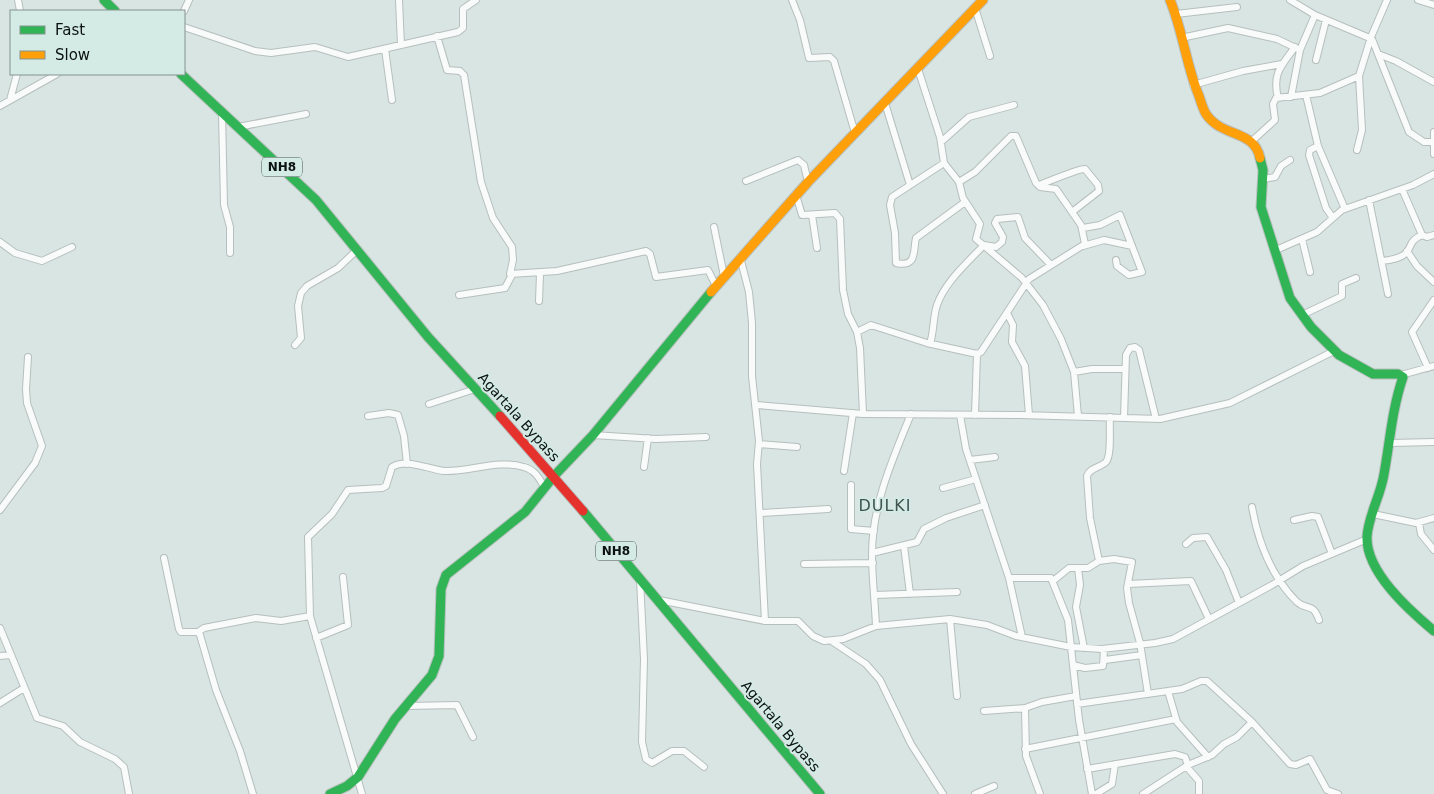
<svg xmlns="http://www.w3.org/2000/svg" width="1434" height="794" viewBox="0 0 1434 794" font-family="'DejaVu Sans',sans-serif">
	<rect width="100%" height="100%" fill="#d9e5e2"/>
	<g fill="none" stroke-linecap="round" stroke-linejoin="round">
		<g stroke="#b6bfbd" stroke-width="8">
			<path id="street" d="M 18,0 L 20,11
				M 399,0 L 401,45
				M 792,0 L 800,20 L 809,58 L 830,57 L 834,61 L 855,133
				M 1290,0 L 1315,15 L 1372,39 L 1409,132 L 1424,142 L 1434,142
				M 1418,0 L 1434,5
				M 975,8 L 990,56
				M 184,11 L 189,0
				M 1176,14 L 1237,7
				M 184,27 L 255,51 L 271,53 L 315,47 L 348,57 L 458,32 L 463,28 L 463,9 L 476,0
				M 437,36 L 447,70 L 460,71 L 464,75 L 481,182 L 493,218 L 512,247 L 513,260 L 510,274 L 557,271 L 646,251 L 650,254 L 656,277 L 708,270 L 716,286
				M 1181,38 L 1228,28 L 1277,39 L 1300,50
				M 385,49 L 392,100
				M 1378,54 L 1396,61 L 1434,82
				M 1316,60 L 1326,20
				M 918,69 L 940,137 L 944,163 L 959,182 L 963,198 L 980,224 L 976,239 L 1022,278 L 1043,305 L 1061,339 L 1074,372 L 1078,416
				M 1193,85 L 1243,71 L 1282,64
				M 1306,95 L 1318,146 L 1345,209
				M 1291,97 L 1300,50 L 1315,15
				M 1278,98 C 1272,74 1281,66 1295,47
				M 10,100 L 17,74
				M 885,103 L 910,185
				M 0,106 L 57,74
				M 222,113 L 224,205 L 230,227 L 230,253
				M 238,127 L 306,114
				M 1434,132 L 1434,154
				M 1252,141 L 1275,120 L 1273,104 L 1276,98 L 1320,93 L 1359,76 L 1371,37 L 1387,0
				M 941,142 L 969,117 L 1014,105
				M 1318,146 L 1310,150 L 1309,155 L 1326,208 L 1333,218
				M 1357,150 L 1362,130 L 1359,76
				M 944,163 L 892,197 L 890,205 L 895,233 L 896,263 C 918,268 913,249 916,238 L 965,202
				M 1263,179 L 1275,177 L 1281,166 L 1290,160
				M 746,181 L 798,160 L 804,165 L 808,182
				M 1039,185 C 1047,182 1080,168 1085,169 L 1098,185 L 1099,191 L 1072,212
				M 1402,189 L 1422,235 L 1427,237 L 1434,235
				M 796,195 L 802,215 L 835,213 L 840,219 L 843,290 L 848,314 L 857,332 L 860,348 L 863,414
				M 1369,200 L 1388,294
				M 812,215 L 817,248
				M 714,227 L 724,276
				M 1083,228 L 1100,225 L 1120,215 L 1142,272 L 1129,275 L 1117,266 L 1116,260
				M 1302,239 L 1310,272
				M 0,242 L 15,253 L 42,261 L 72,247
				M 1083,246 L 1104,240 L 1132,246
				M 1276,250 L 1317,232 L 1342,210 L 1413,185 L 1434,174
				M 1407,251 L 1417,266 L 1434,282
				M 740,257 L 749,292 L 752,323 L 752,376 L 759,441 L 757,464 L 765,621
				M 1382,261 C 1390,260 1400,259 1406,253 C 1414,243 1408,242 1422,235
				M 459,295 L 505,288 L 512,275
				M 539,301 L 540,274
				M 1007,313 L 1013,325 L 1012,342 L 1025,366 L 1029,415
				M 1302,315 L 1342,296 L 1342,284 L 1356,278
				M 857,332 L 871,325 L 927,343 L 977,354 L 981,352 L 1029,279 L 1085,244 L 1081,225 L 1056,189 L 1040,187 L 1036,183 L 1016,136 L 1011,136 L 975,172 L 959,182
				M 930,344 C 934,331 933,317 937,305 C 945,282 968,262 984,245 L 996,247 L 1002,242 L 1003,237 L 995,223 L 997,219 L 1018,217 L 1025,238 L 1051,265
				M 295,345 L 301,338 L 298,306 L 301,293 L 307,286 L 338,268 L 357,250
				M 1428,368 L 1412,332 L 1434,300
				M 1074,372 L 1092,369 L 1124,369
				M 1401,375 L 1434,366
				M 429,404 L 475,389
				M 757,405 L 863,414 L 1020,415 L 1160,419 L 1230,403 L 1334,351
				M 960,415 L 966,449 L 1009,578 L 1022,637
				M 975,415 L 977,354
				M 368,416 L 389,413 L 398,415 L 404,436 L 407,464
				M 1124,418 L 1126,355 L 1130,348 L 1135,347 L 1139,350 L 1156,419
				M 593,435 L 656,439 L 706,437
				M 1390,443 L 1434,442
				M 759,444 L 797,447
				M 970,460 L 995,457
				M 644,467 L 648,438
				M 844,471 L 853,413
				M 851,485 L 851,529 L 874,531
				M 943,488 L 976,479
				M 1252,507 C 1258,542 1271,576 1297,602 C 1307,611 1313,602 1319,620
				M 0,510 L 35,463 L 42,446 L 27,403 L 26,389 L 28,357
				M 760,513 L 828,509
				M 1373,514 L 1416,523 L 1434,518
				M 1294,520 L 1312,516 L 1318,517 L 1332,554
				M 1419,523 L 1421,534 L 1434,550
				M 1186,544 L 1193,538 L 1207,537 L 1226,570 L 1239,603
				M 904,546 L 910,594
				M 872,553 L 917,542 L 924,529 L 946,518 L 985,505
				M 164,558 L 179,629 L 181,632 L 198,632 L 200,635 L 216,690 L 240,751 L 253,794
				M 1099,561 L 1114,559 L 1132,562 L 1127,588 L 1129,603 L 1140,643 L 1148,694
				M 804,564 L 873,563
				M 1078,568 L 1080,585 L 1076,607 L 1084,648
				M 1009,578 L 1051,578 L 1068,620 L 1079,720 L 1092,794
				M 640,580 L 644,659 L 642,742 L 646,759 L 652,763 L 672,751 L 684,751 L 704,767
				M 1053,581 L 1069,568 L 1088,568 L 1099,561 L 1090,518 L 1087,476 C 1090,467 1100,468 1106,462 C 1112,455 1109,427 1110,417
				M 1128,584 L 1191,581 L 1209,619
				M 875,595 L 957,592
				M 659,600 L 765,621 L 798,621 L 813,636 L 824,641 L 843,639 L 876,626 L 950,619 L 987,625 L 1016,636 L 1071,647 L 1102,649 L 1155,643 L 1173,639 L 1272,585 L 1303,566 L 1367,539
				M 950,619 L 957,696
				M 876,626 C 875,602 872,578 872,554 C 872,505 893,458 911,414
				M 0,628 L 37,718 L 63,726 L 80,742 L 115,759 L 124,767 L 129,794
				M 198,632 L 204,628 L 256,618 L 281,621 L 310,616
				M 316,638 L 348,625 L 343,577
				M 833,642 L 866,664 L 880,680 L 911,744 L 943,794
				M 0,656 L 10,655
				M 1105,660 L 1142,655
				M 1073,665 L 1085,668 L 1103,666 L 1104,649
				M 1168,691 L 1177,722 L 1208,757
				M 0,703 L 24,688
				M 1077,704 L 1182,689 L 1201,681 L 1207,681 L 1252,722 L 1290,764 L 1296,765 L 1310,759 L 1327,790 L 1338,794
				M 407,706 L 457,705 L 473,737
				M 984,711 L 1025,708
				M 1025,749 L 1176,719
				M 1186,766 L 1199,781 L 1199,794
				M 1087,769 L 1175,754 L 1185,757 L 1188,765
				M 362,794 L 310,616 L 308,537 L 332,514 L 348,490 L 382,488 L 386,486 L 392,467 C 407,458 427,469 444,471 C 470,472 498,459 524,467 C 535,470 539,478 545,488
				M 975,794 L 994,786
				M 1040,794 L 1026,756 L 1025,708 L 1042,702 L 1076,696
				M 1096,794 L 1112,784 L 1115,764
				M 1143,794 L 1188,765 L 1212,755 L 1224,744 L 1237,737 L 1252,722"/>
		</g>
		<g stroke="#b6bfbd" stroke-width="11">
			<path id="fast" d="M 104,0 L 115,11
				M 181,74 L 316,200 L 428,337 L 500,416
				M 1260,158 L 1263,170 L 1261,207 L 1290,298 L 1311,327 L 1339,355 L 1373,374 L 1398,374 L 1403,377 C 1392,409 1390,441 1384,474 C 1381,495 1368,516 1367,537 C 1366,572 1409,610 1434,631
				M 583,511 L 820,794
				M 330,794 L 347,786 L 358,777 L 395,719 L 432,675 L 439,656 L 441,589 L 446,575 L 525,512 L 554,476 L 593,435 L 711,292"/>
		</g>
		<g stroke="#b6bfbd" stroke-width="11">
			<path id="slow" d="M 1170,0 C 1183,31 1186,65 1199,96 C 1201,102 1203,109 1206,114 C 1222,138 1254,129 1260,158
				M 711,292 L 808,182 L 983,0"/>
		</g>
		<g stroke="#b6bfbd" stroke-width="11">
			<path id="jam" d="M 500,416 L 583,511"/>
		</g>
		<use href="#street" stroke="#f9fbfb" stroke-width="6"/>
		<use href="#fast" stroke="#30b455" stroke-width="9"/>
		<use href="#slow" stroke="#ff9f0a" stroke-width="9"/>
		<use href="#jam" stroke="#e5322d" stroke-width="9"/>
	</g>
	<g text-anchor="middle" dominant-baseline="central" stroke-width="4" stroke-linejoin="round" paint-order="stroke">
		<g fill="#d4eae5" stroke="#475351" stroke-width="1">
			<rect x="262" y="157.5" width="40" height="19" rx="4"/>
			<rect x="596" y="541.5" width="40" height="19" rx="4"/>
		</g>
		<g font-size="12" font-weight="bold" fill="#0b1211">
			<text x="282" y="167">NH8</text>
			<text x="616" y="551">NH8</text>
		</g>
		<g font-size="14" fill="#0b1211" stroke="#d4eae5">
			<text transform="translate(519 417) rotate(48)">Agartala Bypass</text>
			<text transform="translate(781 726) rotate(50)">Agartala Bypass</text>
		</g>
		<g font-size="16" letter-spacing="1" fill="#40534f" stroke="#d4eae5">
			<text x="885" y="505">DULKI</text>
		</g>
	</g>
	<rect x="10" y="10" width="175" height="65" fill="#d4eae5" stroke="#849490"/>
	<rect x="20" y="26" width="25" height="8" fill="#30b455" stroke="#849490"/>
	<text x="55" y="35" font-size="15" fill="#0b1211">Fast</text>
	<rect x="20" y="51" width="25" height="8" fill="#ff9f0a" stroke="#849490"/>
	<text x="55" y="60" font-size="15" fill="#0b1211">Slow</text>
</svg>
